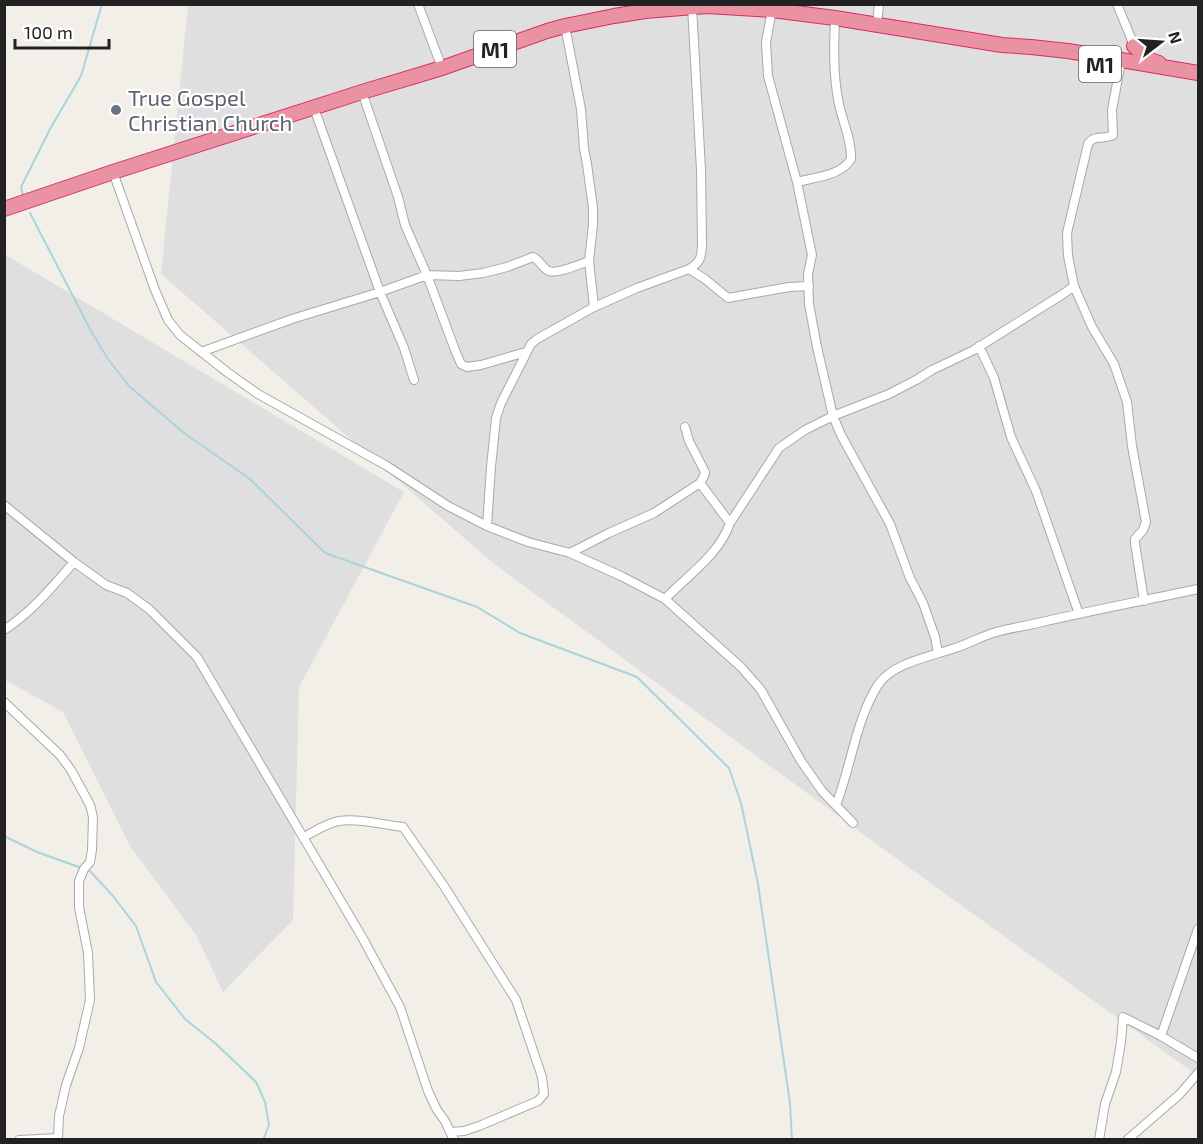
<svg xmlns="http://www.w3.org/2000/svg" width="1203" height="1144" viewBox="0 0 1203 1144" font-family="'Exo 2',sans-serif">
	<rect width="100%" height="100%" fill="#f2efe9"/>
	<path fill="#e0dfdf" d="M 188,5 L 1198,5 L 1198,1076 L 900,861 L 494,564 L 161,274 Z
		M 4,254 L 404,492 L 299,687 L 293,920 L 223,992 L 196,935 L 130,846 L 63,712 L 5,680 Z"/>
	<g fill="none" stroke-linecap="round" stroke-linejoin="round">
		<path stroke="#aad3df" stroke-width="2" d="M 23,196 L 21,187 L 50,129 L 81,76 L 102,4
			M 30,213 L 91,331 L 108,359 L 129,386 L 184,433 L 250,479 L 325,553 L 477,607 L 520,633 L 637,677 L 729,768 L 741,803 L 758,884 L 790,1103 L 792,1140
			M 4,836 L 37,852 L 90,871 L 113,896 L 136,926 L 156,982 L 185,1019 L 215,1043 L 256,1082 L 265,1102 L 269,1125 L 263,1140"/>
		<g stroke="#a9a9a9" stroke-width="10">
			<path id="street" d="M 418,4 L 442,68
				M 1117,4 L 1131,38 L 1134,48
				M 692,6 L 701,170 L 702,245 C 701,258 701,262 689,269 L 705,279 L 728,298 L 789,287 L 809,286
				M 772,10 L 766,42 L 768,76 L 797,182
				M 835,18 C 834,45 833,72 838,99 C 841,119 852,139 851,159 C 841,176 815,177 797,182 L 812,255 L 808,274 L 809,304 L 817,347 L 833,416 L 841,435 L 890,524 L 910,578 L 923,603 L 935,637 L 938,653
				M 877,25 L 879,4
				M 565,26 L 581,109 L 584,149 L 587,164 L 593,208 L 593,225 L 589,261 L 594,307
				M 362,92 L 398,197 L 405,225 L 427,275 L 455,350 L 461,364 L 467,367 L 481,365 L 526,352
				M 314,108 L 380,292 L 404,348 L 414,380
				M 113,172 L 155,290 L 168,320 L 180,335 L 227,372 L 258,394 L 387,466 L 448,506 L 487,526 L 528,542 L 570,553 L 621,576 L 665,599 C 688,575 719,555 730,523 L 779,448 L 805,430 L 833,416 L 889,394 L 916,380 L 932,370 L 974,350 L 1063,294 L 1074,286 L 1068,256 L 1067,233 L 1088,144 C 1094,134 1104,140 1113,135 L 1112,110 L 1120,67
				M 1074,286 L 1092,327 L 1114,364 L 1127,402 L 1132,446 L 1146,522 L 1143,530 L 1135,539 L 1135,543 L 1144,601
				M 979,346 L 994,378 L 1011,437 L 1036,491 L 1079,614
				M 201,352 L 292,319 L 380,292 L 427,275 L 459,276 L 483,273 L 507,267 L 533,257 C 540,260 541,266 547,270 C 554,276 580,264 589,261
				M 685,427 L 689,441 L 705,472 L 704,476 L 700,483
				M 4,505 L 74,562 L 106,585 L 127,593 L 149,609 L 197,657 L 362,937 L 400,1007 L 428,1091 L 437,1110 L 445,1121 L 454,1140
				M 487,526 L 491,467 L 496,418 L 501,403 L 531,344 L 537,339 L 594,307 L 637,288 L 689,269
				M 570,553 L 609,533 L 654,513 L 700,483 L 730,523
				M 665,599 L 741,667 L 761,690 L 801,761 L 822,791 L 853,823
				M 4,630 C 32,612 52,587 74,562
				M 4,702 L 60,755 L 71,770 L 90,805 L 93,817 L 92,850 L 90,862 L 84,869 L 79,881 L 79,907 L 88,953 L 90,1000 L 79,1048 L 66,1085 L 59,1116 L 58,1138 L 19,1140
				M 836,805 C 851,767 856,719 878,685 C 892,663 932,656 955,648 C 968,644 980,637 993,633 C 1009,628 1026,626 1042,622 C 1094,610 1146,600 1198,589
				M 304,837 C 315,831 327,823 339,821 C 360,818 382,825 403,827 L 444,886 L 516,1000 L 542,1077 L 544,1094 L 538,1101 L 479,1126 L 464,1131 L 450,1132
				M 1161,1036 L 1198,929
				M 1099,1140 L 1105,1104 L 1116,1072 L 1121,1042 L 1123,1017 L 1161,1036 L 1198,1058
				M 1127,1140 L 1180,1094 L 1198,1073"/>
		</g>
		<g stroke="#dc2a67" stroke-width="16">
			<path id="highway" d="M 1134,46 L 1150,60 L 1159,63
				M 4,209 L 113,172 L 362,92 L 442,68 L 547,31 L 565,26 L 614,16 L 645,11 L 707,6 L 772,10 L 835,18 L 1002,45 L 1031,47 L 1068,51 L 1198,73"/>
		</g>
		<use href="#street" stroke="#fff" stroke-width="8"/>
		<use href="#highway" stroke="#e892a2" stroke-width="14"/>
	</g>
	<circle fill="#6b7280" stroke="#fff" stroke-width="2" cx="116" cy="110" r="6"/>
	<g text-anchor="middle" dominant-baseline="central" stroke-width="4.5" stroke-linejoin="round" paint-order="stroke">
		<g fill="#fff" stroke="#646464" stroke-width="1.5">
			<rect x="474" y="31" width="42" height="36" rx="4.5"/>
			<rect x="1079" y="46" width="42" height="36" rx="4.5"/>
		</g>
		<g font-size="21" font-weight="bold" fill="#222">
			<text x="495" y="49">M1</text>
			<text x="1100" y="64">M1</text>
		</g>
		<g font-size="22" fill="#5b616d" stroke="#fff" text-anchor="start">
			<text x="128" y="97">True Gospel<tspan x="128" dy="25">Christian Church</tspan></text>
		</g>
	</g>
	<rect width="1203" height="1144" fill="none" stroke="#222222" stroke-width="12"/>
	<g transform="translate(1161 42) rotate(73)" stroke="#ffffff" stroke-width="4.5" paint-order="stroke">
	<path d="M0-4.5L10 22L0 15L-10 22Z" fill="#222222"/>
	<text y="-9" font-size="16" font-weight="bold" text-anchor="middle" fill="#222222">N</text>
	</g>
	<path d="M15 39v9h94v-9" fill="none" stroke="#222222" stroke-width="3"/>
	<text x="24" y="39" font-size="18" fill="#222222" stroke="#ffffff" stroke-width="4.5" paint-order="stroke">100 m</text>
</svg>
